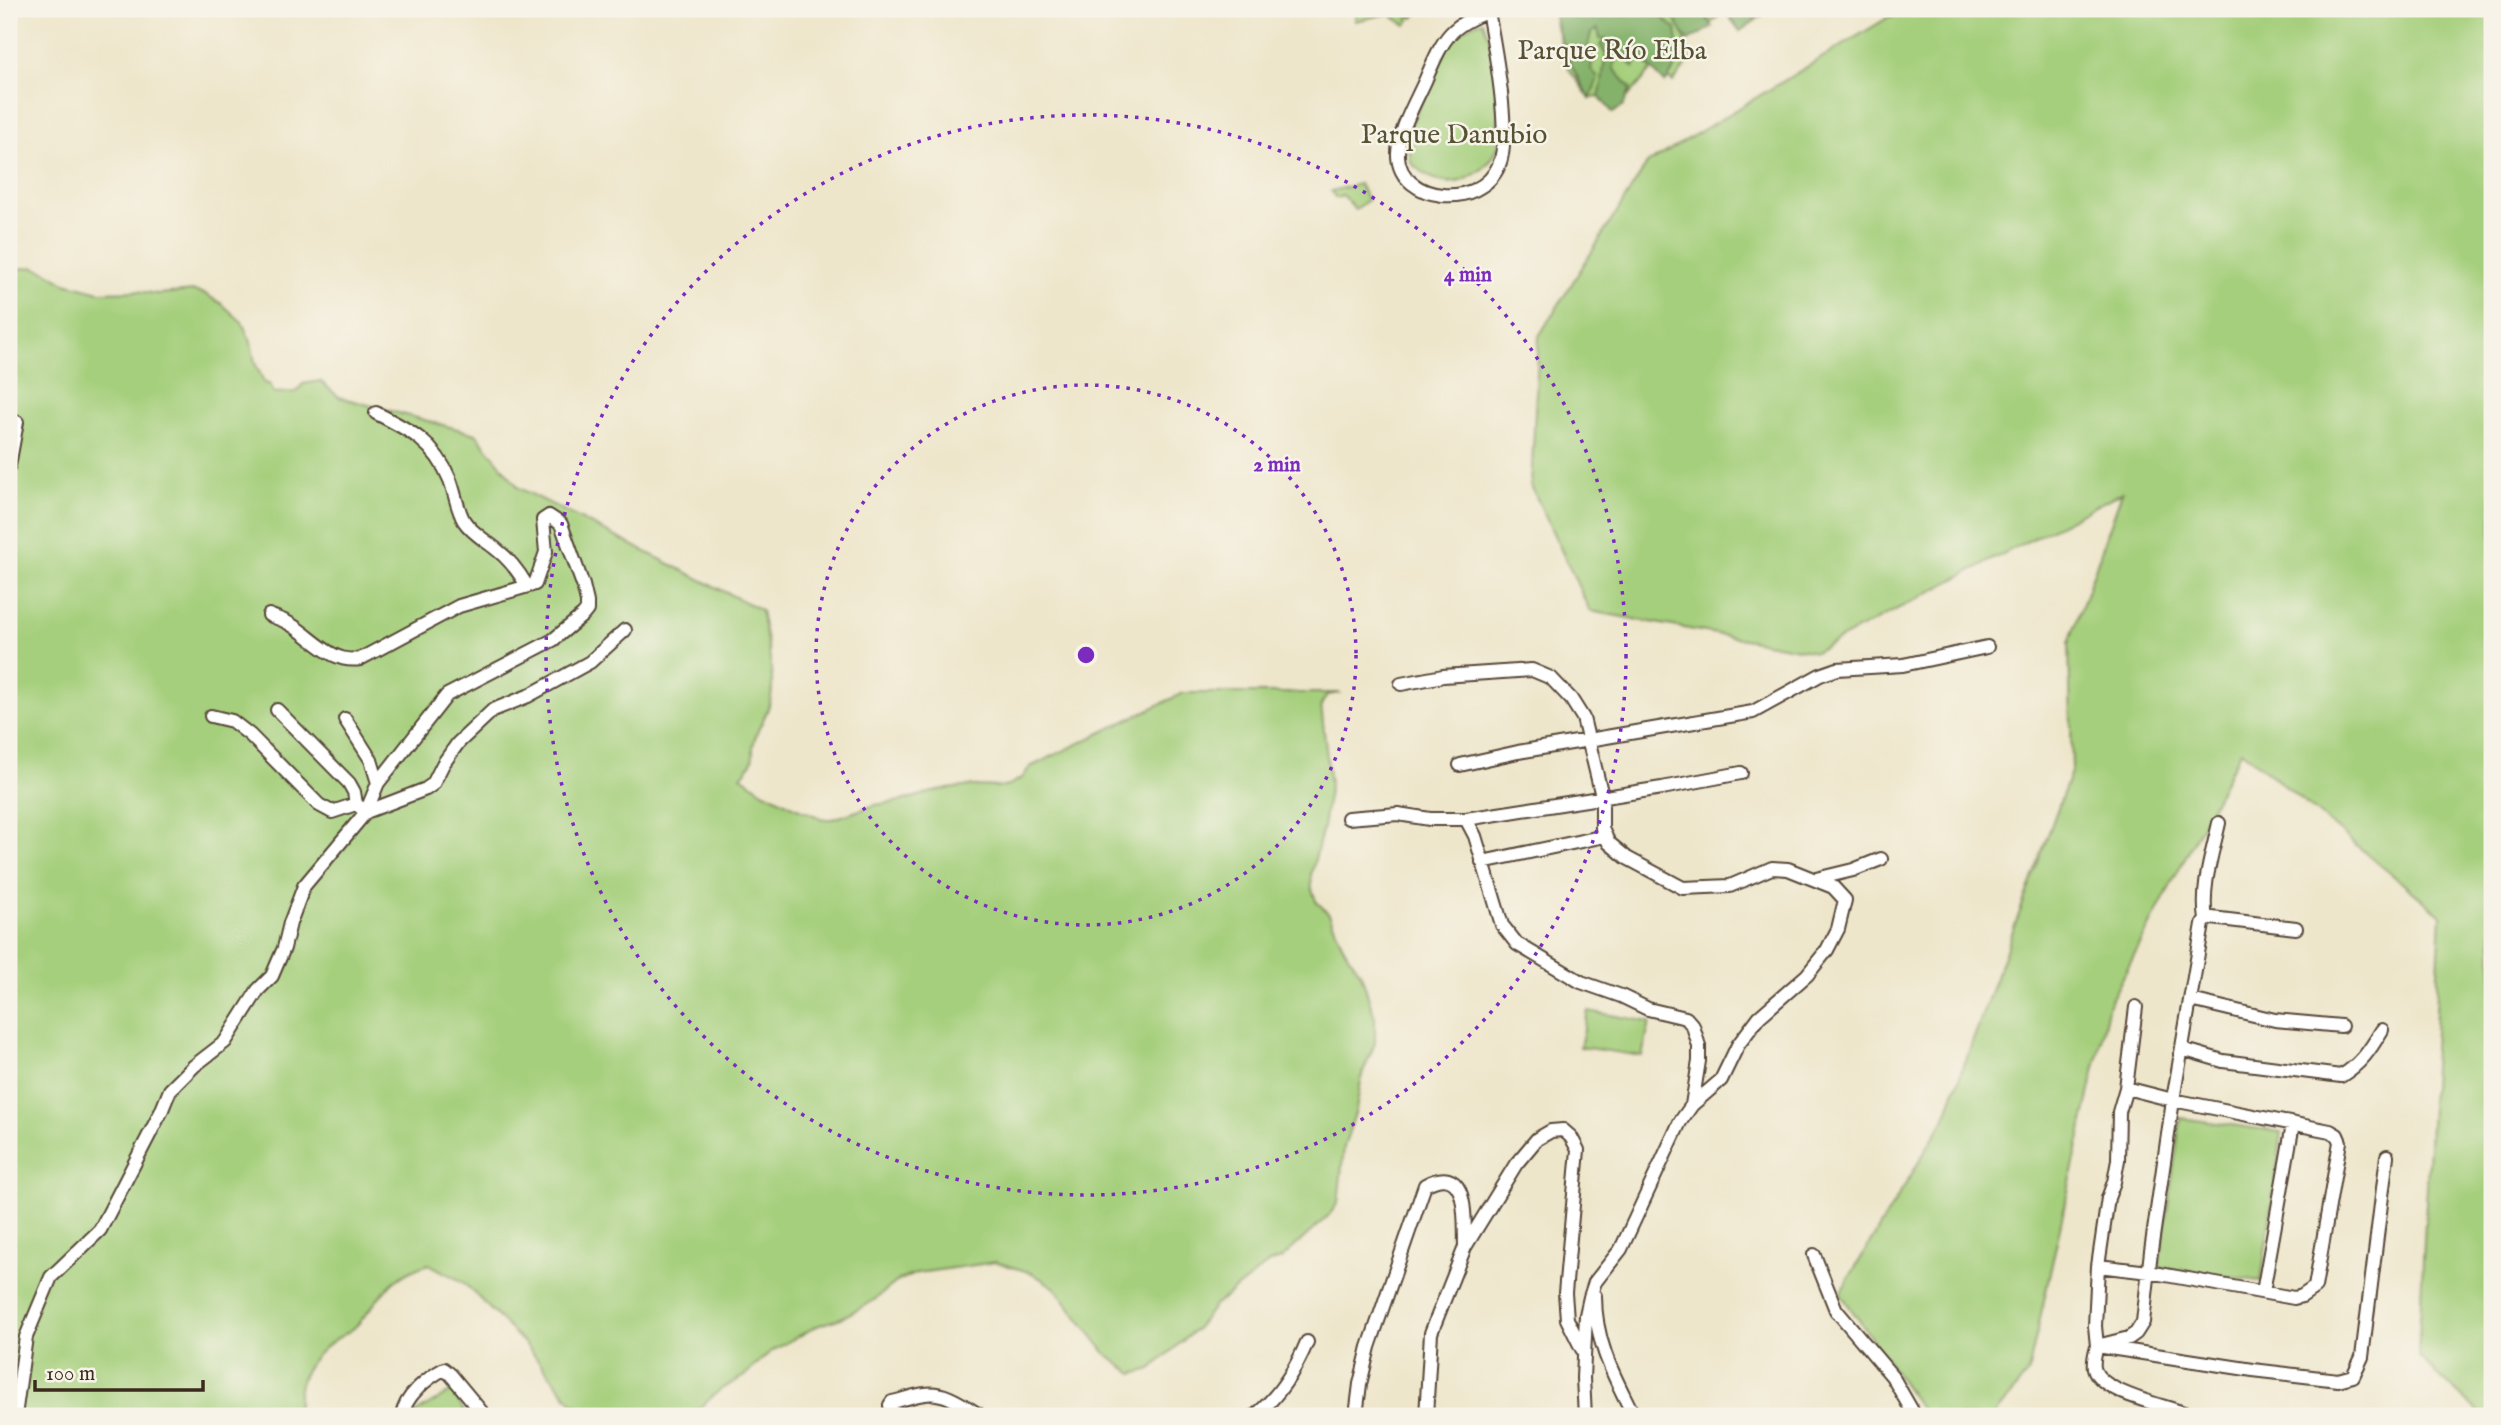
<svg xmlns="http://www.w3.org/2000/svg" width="2501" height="1425" viewBox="0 0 2501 1425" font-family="'IM FELL English',serif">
	<rect width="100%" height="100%" fill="#f7f3e8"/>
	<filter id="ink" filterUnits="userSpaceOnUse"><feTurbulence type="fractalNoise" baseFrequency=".0143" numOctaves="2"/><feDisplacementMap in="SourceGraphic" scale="14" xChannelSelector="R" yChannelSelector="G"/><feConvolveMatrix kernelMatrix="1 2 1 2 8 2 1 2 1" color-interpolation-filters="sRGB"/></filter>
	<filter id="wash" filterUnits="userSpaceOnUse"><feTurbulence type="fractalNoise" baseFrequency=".00686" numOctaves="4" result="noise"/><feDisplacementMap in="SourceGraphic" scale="28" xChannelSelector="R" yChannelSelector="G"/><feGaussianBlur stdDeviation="1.57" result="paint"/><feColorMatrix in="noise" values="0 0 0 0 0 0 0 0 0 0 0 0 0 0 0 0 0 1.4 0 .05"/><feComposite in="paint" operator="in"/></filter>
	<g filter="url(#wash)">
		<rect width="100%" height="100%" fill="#eee6cb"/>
		<path fill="#a5cf7b" stroke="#707c4c" stroke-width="2" d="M 1369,9 L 1398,9 L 1396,12 L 1408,9 L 1419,11 L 1414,18 L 1410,16 L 1408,19 L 1409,21 L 1406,25 L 1393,17 L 1397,15 L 1396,12 L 1355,21 L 1355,15 Z
			M 1553,9 L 1771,9 L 1740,31 L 1725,11 L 1699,33 L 1683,33 L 1690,60 L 1673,82 L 1654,67 L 1620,106 L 1607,93 L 1590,99 L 1569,69 L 1556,27 Z
			M 1949,9 L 2492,9 L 2492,1416 L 2483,1416 L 2418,1356 L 2441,915 L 2241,750 L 2109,1004 L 2028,1373 L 1994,1416 L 1926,1416 L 1840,1293 L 1944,1120 L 2072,769 L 2069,643 L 2122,492 L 1815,652 L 1590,611 L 1531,486 L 1539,336 L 1647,164 L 1889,17 Z
			M 1483,21 C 1486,30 1489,38 1492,47 C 1495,59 1501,139 1497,148 C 1492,163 1481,171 1468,178 C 1445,189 1428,178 1411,163 L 1407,134 L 1444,53 L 1455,35 L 1473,24 Z
			M 1359,184 L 1368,200 L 1355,210 L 1343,196 L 1336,198 L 1331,191 Z
			M 33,267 L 45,271 L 65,283 L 100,292 L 137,291 L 158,294 L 194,291 L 205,294 L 222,304 L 242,322 L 251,342 L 255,363 L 264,382 L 270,385 L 274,393 L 296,392 L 303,384 L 320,381 L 339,397 L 476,434 L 519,488 L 761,610 C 765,637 777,676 770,702 C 767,716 757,728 754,742 C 750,758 759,757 741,776 L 763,791 L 795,807 L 823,819 L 833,819 L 875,805 L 901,801 L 940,790 L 971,786 L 1005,787 L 1022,778 L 1030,767 L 1183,693 L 1341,693 L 1327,695 L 1321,705 L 1330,784 L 1323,827 L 1311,875 L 1312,889 L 1316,901 L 1329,914 L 1344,948 L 1361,974 L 1375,1018 L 1375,1043 L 1362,1075 L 1356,1110 L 1344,1147 L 1338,1203 L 1329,1215 L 1281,1259 L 1269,1263 L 1214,1306 L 1196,1329 L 1151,1369 L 1133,1374 L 1108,1356 L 1055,1288 L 1032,1273 L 996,1262 L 918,1273 L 899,1280 L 873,1301 L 841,1318 L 817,1326 L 770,1352 L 743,1377 L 721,1389 L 690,1416 L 591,1416 L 571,1401 L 526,1345 L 463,1282 L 429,1264 C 387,1277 383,1296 356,1326 C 349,1333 340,1336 333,1341 C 307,1360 293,1385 299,1416 L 9,1416 L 9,270 Z
			M 1588,1011 L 1650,1022 L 1642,1056 L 1580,1047 Z
			M 2181,1118 L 2282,1132 L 2261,1281 L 2159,1267 Z
			M 452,1391 L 467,1416 L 411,1416 Z"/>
		<path fill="#84b26b" stroke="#606e44" stroke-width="2" d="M 1553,9 L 1660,9 L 1663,18 L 1676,29 C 1680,55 1681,62 1665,83 L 1643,60 L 1628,53 L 1636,63 L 1634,68 L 1615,47 L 1614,69 L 1631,88 L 1623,106 L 1613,113 L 1599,96 C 1604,82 1602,69 1606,55 L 1600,45 L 1606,39 L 1600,39 L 1598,29 L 1591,33 L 1587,50 L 1594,54 L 1591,69 L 1598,78 L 1590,99 C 1573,70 1558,42 1553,9 Z
			M 1671,9 L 1701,9 L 1713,27 L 1688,41 L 1671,14 Z
			M 1724,9 L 1750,9 L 1756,20 L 1740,31 Z"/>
	</g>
	<g filter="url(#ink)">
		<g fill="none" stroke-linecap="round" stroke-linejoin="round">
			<g stroke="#564638" stroke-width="16">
				<path id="minor" d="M 1487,9 L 1488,11 C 1494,44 1512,136 1499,165 C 1480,211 1400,202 1398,156 C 1397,134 1416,101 1425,81 C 1444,37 1449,24 1496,9
					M 376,413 C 410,430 435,443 450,480 C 455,493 457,509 464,521 C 472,533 485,540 496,549 C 509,559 519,572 527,586
					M 9,420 L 17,422 L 9,466
					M 1401,684 L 1443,676 L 1532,670 L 1551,678 L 1571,699 L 1583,718 L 1602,796 L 1602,829 L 1609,843 L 1627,858 L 1683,888 L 1730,886 L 1772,868 L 1788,869 L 1833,887 L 1845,900 L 1838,929 L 1827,950 L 1807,975 L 1759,1017 L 1738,1045 L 1721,1080 L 1692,1105 L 1680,1122 L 1621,1249 L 1595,1282 L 1590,1297 L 1586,1315 L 1583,1378 L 1585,1416
					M 211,716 L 232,721 L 250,735 L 319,805 L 332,812 L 356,804 L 354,792 L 349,783 L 277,710
					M 345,719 L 371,760 L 378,783
					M 1460,765 L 1518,752 L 1753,712 L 1820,675 L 1837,669 L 1903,665 L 1987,647
					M 356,804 L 366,812 L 426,789 L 433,784 L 443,764 L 458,743 L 493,710 L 528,696 L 590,662 L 625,630
					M 1348,818 L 1398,814 L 1430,819 L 1466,819 L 1475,836 L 1502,925 L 1517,944 L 1581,982 L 1621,996 L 1648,1009 L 1686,1018 L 1693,1026 L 1699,1046 L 1699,1061 L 1692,1105
					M 1466,819 L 1662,788 L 1741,773
					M 1482,862 L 1605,836
					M 1816,879 L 1853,870 L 1881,859
					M 2206,920 L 2212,918 L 2296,928
					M 2191,1000 L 2275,1020 L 2341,1026
					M 2136,1007 L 2126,1088 L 2119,1112 L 2118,1160 L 2114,1182 L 2108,1198 L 2098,1266 L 2095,1326 L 2097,1346 L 2253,1370 L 2338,1380 L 2353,1376 L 2362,1357 L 2387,1156
					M 2182,1049 L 2223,1061 L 2341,1076 C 2361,1064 2370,1050 2382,1030
					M 1814,1255 L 1836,1310 L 1892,1376 L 1915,1416
					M 2098,1266 L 2149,1272 L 2294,1298 L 2302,1296 L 2315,1287 L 2340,1142 L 2337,1135 L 2330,1131 L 2173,1100 L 2126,1088
					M 2263,1292 L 2293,1124
					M 1595,1296 C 1595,1343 1614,1376 1634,1416
					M 15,1416 L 26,1337 L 51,1277 L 100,1230 L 161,1112 L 170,1090 L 194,1066 L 225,1042 L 258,990 L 272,976 L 284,948 L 290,923 L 304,886 L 366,812 L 378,783 L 447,695 L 553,640 L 583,615 L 587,610 L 587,602 L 583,585 L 561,524 L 549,516 L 543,520 L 546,552 L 535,584 L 459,606 L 360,659 C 331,664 313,637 290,624 C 284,620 276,618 269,615
					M 402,1416 C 405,1396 427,1378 444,1369 L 451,1375 L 485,1416
					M 906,1416 L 891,1412 L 890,1405 L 892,1402 C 903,1400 914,1395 925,1394 C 946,1391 964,1406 981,1416
					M 1255,1416 C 1279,1396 1295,1371 1307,1342
					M 1356,1416 L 1360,1384 L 1369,1347 L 1425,1185 C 1470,1161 1464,1219 1465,1246
					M 1426,1416 L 1431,1333 L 1465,1247 L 1516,1164 L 1537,1139 L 1551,1131 L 1563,1130 L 1571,1137 L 1578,1150 L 1565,1293 L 1567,1319 L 1582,1349
					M 2192,1416 C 2170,1406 2100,1394 2094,1368 C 2093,1362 2095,1353 2097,1346 L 2129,1338 L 2136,1333 L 2143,1322 L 2151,1251 L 2173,1100 L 2203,924 L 2206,920 C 2201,887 2212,855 2219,823"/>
			</g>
			<use href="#minor" stroke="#fff" stroke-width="12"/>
		</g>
	</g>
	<g fill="none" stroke="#7b2cbf" stroke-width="3.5" stroke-dasharray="3.5 7">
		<circle cx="1086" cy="655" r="270"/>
		<circle cx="1086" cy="655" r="540"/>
	</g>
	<g text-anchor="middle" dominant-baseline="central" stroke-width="5" stroke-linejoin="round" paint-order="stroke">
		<g font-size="28" fill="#565335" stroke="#f7f3e8">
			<text x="1612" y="51">Parque Río Elba</text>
			<text x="1454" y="135">Parque Danubio</text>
		</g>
	</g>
	<circle cx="1086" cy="655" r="10" fill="#7b2cbf" stroke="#f7f3e8" stroke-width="3.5"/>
	<g font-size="21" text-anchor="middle" font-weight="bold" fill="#7b2cbf" stroke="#f7f3e8" stroke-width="5" stroke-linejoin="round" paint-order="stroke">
		<text x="1468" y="281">4 min</text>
		<text x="1277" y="471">2 min</text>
	</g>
	<rect width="2501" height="1425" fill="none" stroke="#f7f3e8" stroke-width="35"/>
	<path d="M35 1380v10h168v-10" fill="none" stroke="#3b2a1e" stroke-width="3.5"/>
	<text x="46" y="1380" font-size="21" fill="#3b2a1e" stroke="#f7f3e8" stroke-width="5" paint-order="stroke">100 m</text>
</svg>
